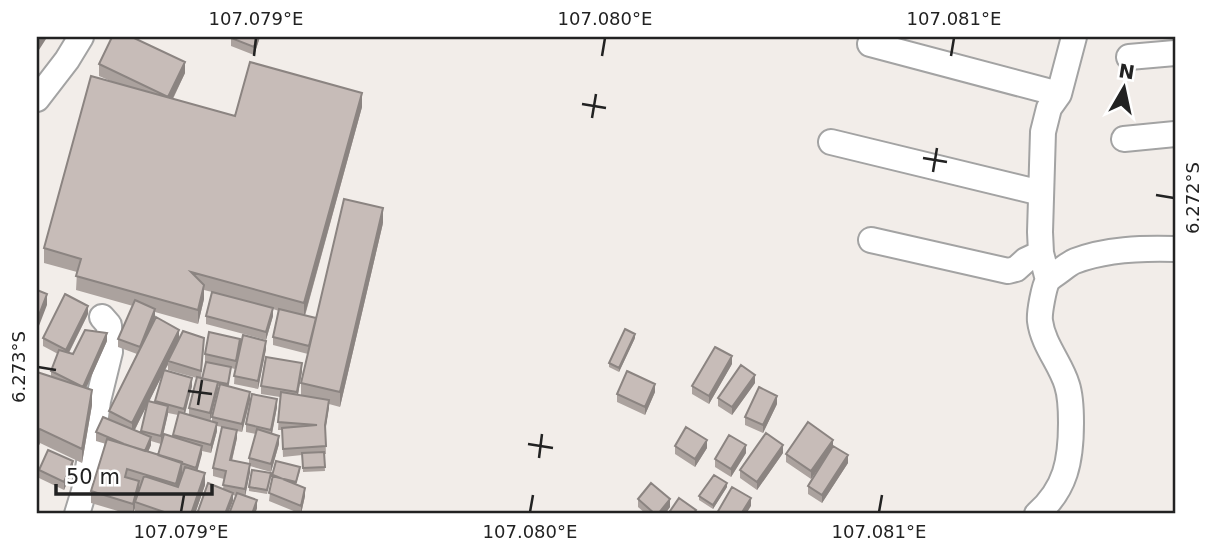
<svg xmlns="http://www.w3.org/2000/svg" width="1212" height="551" viewBox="0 0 1212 551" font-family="'DejaVu Sans',sans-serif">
	<rect width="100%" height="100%" fill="#f2ede9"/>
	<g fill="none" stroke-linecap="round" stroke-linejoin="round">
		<g stroke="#a3a3a3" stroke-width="28">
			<path id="minor" d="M 870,44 L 1059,94
				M 1129,57 L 1175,53
				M 37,99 L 67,60 L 81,37
				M 1124,139 L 1175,134
				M 831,142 L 1041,193
				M 871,240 L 1008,271 L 1016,269 L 1026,260 L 1041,253
				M 1048,280 L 1041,253 L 1040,232 L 1043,132 L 1049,108 L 1059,94 L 1074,37
				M 77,514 L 84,491 L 93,440 L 98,401 L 110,352 L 109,325 L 102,317
				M 1037,514 C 1066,489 1071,460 1071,423 C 1071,411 1071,397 1067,385 C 1061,364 1043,345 1040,321 C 1039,313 1044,286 1048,280 C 1051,277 1054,275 1057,273 C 1063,269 1068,264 1075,261 C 1106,249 1142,248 1175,249"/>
		</g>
		<use href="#minor" stroke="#fff" stroke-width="24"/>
	</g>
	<path fill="#aba29e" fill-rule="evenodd" d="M 227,37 L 260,37 L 254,55 L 231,46 L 231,38 Z
		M 99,64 L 185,73 L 173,99 L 235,116 L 362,107 L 305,316 L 316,318 L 383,223 L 340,407 L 329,404 L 325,431 L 326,454 L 324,454 L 325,471 L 303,472 L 302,455 L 283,457 L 282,430 L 278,430 L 280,397 L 261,394 L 261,386 L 302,371 L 298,395 L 301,396 L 301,383 L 308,354 L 273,345 L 273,337 L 279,311 L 273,309 L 273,316 L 266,340 L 206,324 L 206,316 L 212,292 L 204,290 L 204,299 L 198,324 L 155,312 L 155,317 L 151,326 L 179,338 L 204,346 L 201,378 L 202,379 L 206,363 L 205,362 L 205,354 L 240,346 L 266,349 L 258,389 L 234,384 L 235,369 L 231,368 L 228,386 L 250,400 L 242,432 L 237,431 L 237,438 L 232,461 L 249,464 L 249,458 L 256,434 L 246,432 L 246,424 L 277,407 L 272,434 L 279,444 L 271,472 L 250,466 L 250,472 L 245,496 L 257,508 L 255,514 L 229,514 L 236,496 L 233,495 L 233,501 L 223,489 L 224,479 L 213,476 L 213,468 L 222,427 L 217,426 L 217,431 L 211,453 L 202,451 L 197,471 L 205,485 L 195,514 L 135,514 L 135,508 L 133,514 L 128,514 L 91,503 L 91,491 L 106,444 L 96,441 L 96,432 L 109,419 L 109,411 L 137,354 L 118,347 L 118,339 L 133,306 L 76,290 L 77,272 L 44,263 L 44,248 L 113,82 L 99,76 ZM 168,365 L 168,370 L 197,378 L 189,408 L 189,415 L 185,414 L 192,386 L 165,370 ZM 162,375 L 155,403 L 149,402 ZM 218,386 L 220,387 L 212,417 L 212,421 L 210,421 ZM 146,406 L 141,431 L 141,432 L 135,430 ZM 168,413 L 178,415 L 173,437 L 158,455 L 148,452 L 151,445 L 151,441 L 161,444 Z
		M 88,314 L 69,353 L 73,354 L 107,341 L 86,388 L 92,405 L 82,463 L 40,443 L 37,450 L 37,372 L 51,377 L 51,371 L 58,354 L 43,346 L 43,338 Z
		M 635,338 L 619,372 L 609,367 L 609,363 Z
		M 732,364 L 709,404 L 692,394 L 692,386 Z
		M 755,383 L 732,415 L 718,406 L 718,398 Z
		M 655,392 L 645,415 L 617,402 L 617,394 Z
		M 777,404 L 763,433 L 745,425 L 745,417 Z
		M 675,446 L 707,448 L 695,467 L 675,454 Z
		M 833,446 L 848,463 L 822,503 L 808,494 L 808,486 L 822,463 L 811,479 L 786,462 L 786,454 Z
		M 746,453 L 731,477 L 715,467 L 715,459 Z
		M 783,453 L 757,490 L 740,478 L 740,470 Z
		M 73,469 L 64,490 L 39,478 L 39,470 Z
		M 300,471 L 296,484 L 305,496 L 301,514 L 269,501 L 272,476 Z
		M 271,477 L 267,494 L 249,491 L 249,487 Z
		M 727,487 L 713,509 L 699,500 L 699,496 Z
		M 638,499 L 670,507 L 665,514 L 646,514 L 638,507 Z"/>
	<path fill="#8b8481" d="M 42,37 L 46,37 L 46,39 L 37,53 L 37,45 Z
		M 257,37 L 260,37 L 254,55 L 254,47 Z
		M 185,62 L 185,73 L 168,108 L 168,97 Z
		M 362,93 L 362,107 L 304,318 L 304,303 Z
		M 383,208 L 383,223 L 340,407 L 340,392 Z
		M 204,285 L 204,299 L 198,324 L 198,310 Z
		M 47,294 L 47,305 L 37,331 L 37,320 Z
		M 88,306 L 88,314 L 66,358 L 66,350 Z
		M 273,308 L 273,316 L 266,340 L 266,332 Z
		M 155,309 L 155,317 L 140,355 L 140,347 Z
		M 179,330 L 179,341 L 168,361 L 168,364 L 132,435 L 132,423 Z
		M 107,333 L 107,341 L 83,395 L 83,387 Z
		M 635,334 L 635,338 L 619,372 L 619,368 Z
		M 266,341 L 266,349 L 258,389 L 258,381 Z
		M 732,356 L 732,364 L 709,404 L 709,396 Z
		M 302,363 L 302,371 L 297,400 L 297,392 Z
		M 755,375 L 755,383 L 732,415 L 732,407 Z
		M 192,378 L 192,386 L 184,417 L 184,409 Z
		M 218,382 L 218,390 L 210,421 L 210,413 Z
		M 655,384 L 655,392 L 645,415 L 645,407 Z
		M 92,390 L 92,405 L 82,463 L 82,449 Z
		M 250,392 L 250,400 L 242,432 L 242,424 Z
		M 777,396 L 777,404 L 763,433 L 763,425 Z
		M 277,399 L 277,407 L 271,438 L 271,430 Z
		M 329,400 L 329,408 L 325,433 L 325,425 Z
		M 168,406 L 168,414 L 161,444 L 161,436 Z
		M 217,423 L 217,431 L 211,453 L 211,445 Z
		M 40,429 L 40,443 L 37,450 L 37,435 Z
		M 237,430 L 237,438 L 230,468 L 230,460 Z
		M 279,436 L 279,444 L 271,472 L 271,464 Z
		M 151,437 L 151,445 L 144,461 L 144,453 Z
		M 707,440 L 707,448 L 695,467 L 695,459 Z
		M 833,440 L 833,448 L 811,479 L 811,471 Z
		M 746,445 L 746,453 L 731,477 L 731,469 Z
		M 783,445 L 783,453 L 757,490 L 757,482 Z
		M 202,446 L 202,454 L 196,476 L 196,468 Z
		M 848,455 L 848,463 L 822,503 L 822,495 Z
		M 73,461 L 73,469 L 64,490 L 64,482 Z
		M 182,462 L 182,474 L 176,496 L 176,484 Z
		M 250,464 L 250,472 L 245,497 L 245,489 Z
		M 205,473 L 205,485 L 195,514 L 191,514 Z
		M 139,481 L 139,493 L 135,502 L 135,508 L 133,514 L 133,504 Z
		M 727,483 L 727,487 L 713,509 L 713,505 Z
		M 305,488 L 305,496 L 301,514 L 301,506 Z
		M 233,493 L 233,501 L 228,514 L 225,514 Z
		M 751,498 L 751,506 L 746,514 L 741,514 Z
		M 670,499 L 670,507 L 665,514 L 658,514 Z
		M 257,500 L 257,508 L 255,514 L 252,514 Z"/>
	<path fill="#c7bcb8" stroke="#8b8481" stroke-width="2" d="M 37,37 L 42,37 L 37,45 Z
		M 112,37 L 132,37 L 185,62 L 168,97 L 99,64 Z
		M 232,37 L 257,37 L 254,47 L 231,38 Z
		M 250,62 L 362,93 L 304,303 L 191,272 L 204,285 L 198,310 L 76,276 L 81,259 L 44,248 L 91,76 L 235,116 Z
		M 344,199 L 383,208 L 340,392 L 301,383 Z
		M 37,290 L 47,294 L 37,320 Z
		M 212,292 L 273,308 L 266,332 L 206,316 Z
		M 65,294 L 88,306 L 66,350 L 43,338 Z
		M 135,300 L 155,309 L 140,347 L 118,339 Z
		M 279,309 L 316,318 L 309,346 L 273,337 Z
		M 156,317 L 179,330 L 132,423 L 109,411 Z
		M 625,329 L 635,334 L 619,368 L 609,363 Z
		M 85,330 L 107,333 L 83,387 L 51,371 L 59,350 L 73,354 Z
		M 183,331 L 204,338 L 201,371 L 168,361 Z
		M 209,332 L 240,339 L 236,361 L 205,354 Z
		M 243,335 L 266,341 L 258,381 L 234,376 Z
		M 715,347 L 732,356 L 709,396 L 692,386 Z
		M 266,357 L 302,363 L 297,392 L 261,386 Z
		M 206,362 L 231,367 L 228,384 L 202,379 Z
		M 741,365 L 755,375 L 732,407 L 718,398 Z
		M 164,370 L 192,378 L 184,409 L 155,401 Z
		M 627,371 L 655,384 L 645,407 L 617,394 Z
		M 37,372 L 92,390 L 82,449 L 40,429 L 37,435 Z
		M 197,377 L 218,382 L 210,413 L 189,408 Z
		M 220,384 L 250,392 L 242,424 L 212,417 Z
		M 759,387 L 777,396 L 763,425 L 745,417 Z
		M 281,392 L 329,400 L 325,425 L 326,446 L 283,449 L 282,428 L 317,425 L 278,422 Z
		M 252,394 L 277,399 L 271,430 L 246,424 Z
		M 148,401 L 168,406 L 161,436 L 141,431 Z
		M 179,412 L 217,423 L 211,445 L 173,435 Z
		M 103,417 L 151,437 L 145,451 L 124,444 L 96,432 Z
		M 808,422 L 833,440 L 811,471 L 786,454 Z
		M 222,427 L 237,430 L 230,460 L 250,464 L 245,489 L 223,485 L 226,471 L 213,468 Z
		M 686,427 L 707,440 L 695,459 L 675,446 Z
		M 257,429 L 279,436 L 271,464 L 249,458 Z
		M 766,433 L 783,445 L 757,482 L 740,470 Z
		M 164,434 L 202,446 L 196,468 L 158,455 Z
		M 729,435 L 746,445 L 731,469 L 715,459 Z
		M 107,439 L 182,462 L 176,484 L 127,469 L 125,477 L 139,481 L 133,504 L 91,491 Z
		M 833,446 L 848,455 L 822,495 L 808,486 Z
		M 48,450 L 73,461 L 64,482 L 39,470 Z
		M 324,452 L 325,467 L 303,468 L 302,453 Z
		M 276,461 L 300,467 L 296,482 L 272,476 Z
		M 185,467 L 205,473 L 191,514 L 170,514 L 135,502 L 144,476 L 178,487 Z
		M 252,470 L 271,473 L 267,490 L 249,487 Z
		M 273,475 L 305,488 L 301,506 L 269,493 Z
		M 714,475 L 727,483 L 713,505 L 699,496 Z
		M 208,483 L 233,493 L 225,514 L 197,514 Z
		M 651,483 L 670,499 L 658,514 L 655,514 L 638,499 Z
		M 732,487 L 751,498 L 741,514 L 718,514 L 717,513 Z
		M 237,493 L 257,500 L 252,514 L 229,514 Z
		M 679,498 L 696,510 L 693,514 L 668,514 Z"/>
	<path fill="none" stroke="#222" stroke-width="2.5" d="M 254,56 L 256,38M 602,56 L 605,38M 951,56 L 954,38M 582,104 L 606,108M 592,118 L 596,94M 923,158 L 947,162M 933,172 L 937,148M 1156,195 L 1174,198M 38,367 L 56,370M 188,391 L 212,394M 198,405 L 202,380M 528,444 L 553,448M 539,458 L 542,434M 181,512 L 184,495M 530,512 L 533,495M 879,512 L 882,495"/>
	<rect width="1212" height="551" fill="none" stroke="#ffffff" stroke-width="77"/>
	<g transform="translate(1124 88) rotate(9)" stroke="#ffffff" stroke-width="5" paint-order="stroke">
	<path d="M0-5L12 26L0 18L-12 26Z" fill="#222222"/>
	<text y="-10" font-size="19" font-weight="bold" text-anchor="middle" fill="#222222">N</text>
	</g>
	<path d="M56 484v10h156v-10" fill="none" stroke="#222222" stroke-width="3.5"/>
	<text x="66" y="484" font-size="21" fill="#222222" stroke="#ffffff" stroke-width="5" paint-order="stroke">50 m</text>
	<rect x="38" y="38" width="1136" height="474" fill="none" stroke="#222" stroke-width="2.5"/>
	<g font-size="18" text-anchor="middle" fill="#222">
		<text x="256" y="25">107.079°E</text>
		<text x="605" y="25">107.080°E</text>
		<text x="954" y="25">107.081°E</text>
		<text transform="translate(1193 198) rotate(-90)" y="6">6.272°S</text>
		<text transform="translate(19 367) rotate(-90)" y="6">6.273°S</text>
		<text x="181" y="538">107.079°E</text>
		<text x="530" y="538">107.080°E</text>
		<text x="879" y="538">107.081°E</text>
	</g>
</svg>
